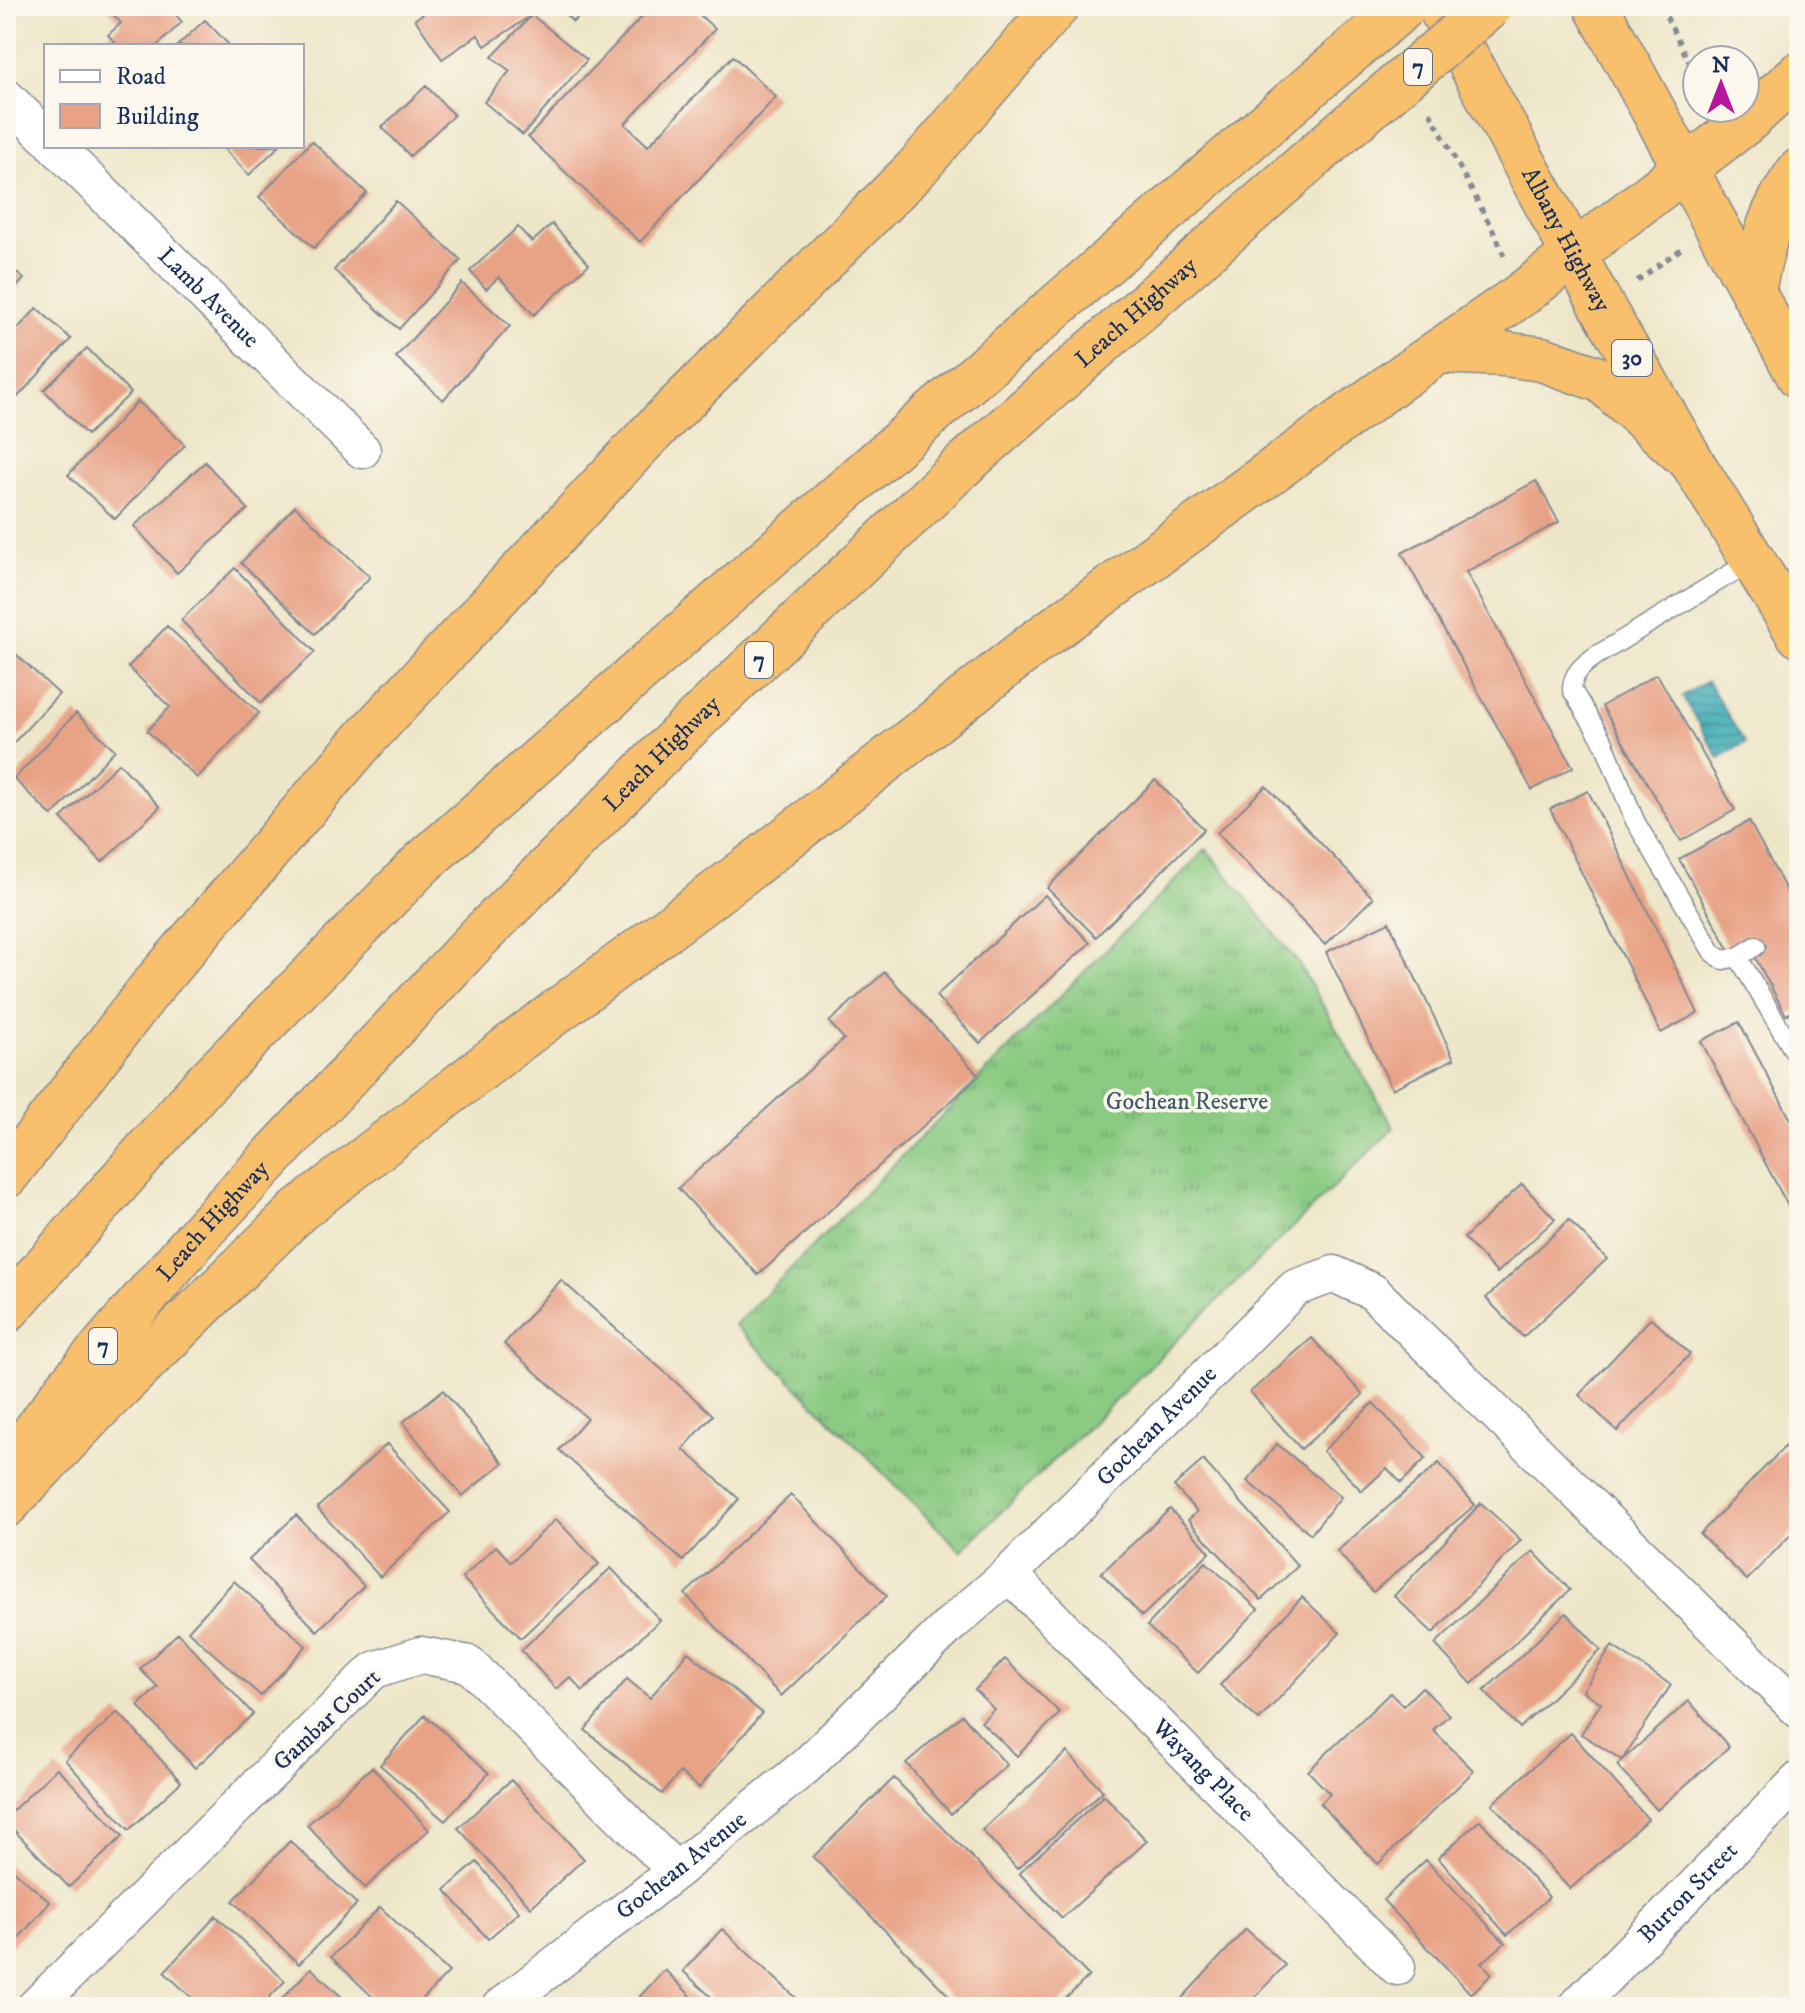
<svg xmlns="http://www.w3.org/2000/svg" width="1805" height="2013" viewBox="0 0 1805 2013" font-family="'IM FELL DW Pica',serif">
	<defs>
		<pattern id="grass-tufts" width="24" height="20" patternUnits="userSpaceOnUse" patternTransform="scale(2)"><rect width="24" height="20" fill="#8aca82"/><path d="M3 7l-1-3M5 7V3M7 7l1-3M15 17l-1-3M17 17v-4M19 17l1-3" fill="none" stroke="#70a46e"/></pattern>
		<pattern id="water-rules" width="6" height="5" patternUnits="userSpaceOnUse" patternTransform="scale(2)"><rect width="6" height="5" fill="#3aabb6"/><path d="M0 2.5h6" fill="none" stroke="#308c97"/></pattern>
	</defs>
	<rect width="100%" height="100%" fill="#fbf7ec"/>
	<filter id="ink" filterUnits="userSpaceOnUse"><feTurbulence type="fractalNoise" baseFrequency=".0125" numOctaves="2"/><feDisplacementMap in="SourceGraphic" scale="16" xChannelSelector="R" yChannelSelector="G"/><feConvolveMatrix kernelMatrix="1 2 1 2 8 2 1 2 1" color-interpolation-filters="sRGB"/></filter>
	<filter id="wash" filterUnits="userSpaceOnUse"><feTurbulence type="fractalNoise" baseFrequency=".006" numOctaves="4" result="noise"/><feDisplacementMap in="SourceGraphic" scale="32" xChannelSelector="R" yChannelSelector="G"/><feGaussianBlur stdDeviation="1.8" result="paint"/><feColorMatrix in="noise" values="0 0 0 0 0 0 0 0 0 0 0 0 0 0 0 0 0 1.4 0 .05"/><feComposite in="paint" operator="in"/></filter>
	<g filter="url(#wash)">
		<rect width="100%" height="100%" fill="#ede6c8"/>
		<path fill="url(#grass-tufts)" stroke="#527c70" stroke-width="2" d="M 1206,849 L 1297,961 L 1394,1128 L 961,1551 L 735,1325 Z"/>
		<path fill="url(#water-rules)" stroke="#2a6d8a" stroke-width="2" d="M 1707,681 L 1745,743 L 1719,758 L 1682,696 Z"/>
		<g id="blocks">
			<path fill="#e8a387" d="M 105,6 L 168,6 L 182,22 L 157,46 L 118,46 L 108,35 L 121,23 Z
				M 436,6 L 527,6 L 532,15 L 587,60 L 523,135 L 484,102 L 510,71 L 492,57 L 532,15 L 485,46 L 478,35 L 442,59 L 415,19 Z
				M 558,6 L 590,6 L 573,22 Z
				M 652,6 L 690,6 L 715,29 L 625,124 L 648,146 L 733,56 L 776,97 L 640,242 L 528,137 Z
				M 205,20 L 230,46 L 177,46 Z
				M 426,86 L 454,115 L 410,156 L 382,127 Z
				M 312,141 L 367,193 L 314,248 L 259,197 Z
				M 221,146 L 279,146 L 249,175 Z
				M 396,201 L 461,260 L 399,329 L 334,270 Z
				M 552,224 L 589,264 L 534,315 L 499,277 L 486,289 L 470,271 L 518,227 L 532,242 Z
				M 6,263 L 24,279 L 6,299 Z
				M 462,283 L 510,326 L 443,400 L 396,357 Z
				M 37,308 L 71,339 L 14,401 L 6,394 L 6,341 Z
				M 87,348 L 131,393 L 87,435 L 44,390 Z
				M 138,401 L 185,445 L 115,519 L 68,475 Z
				M 205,462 L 248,509 L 177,573 L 134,526 Z
				M 1536,481 L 1559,522 L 1466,572 L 1573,767 L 1532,790 L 1402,553 Z
				M 295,506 L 370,577 L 315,634 L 241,563 Z
				M 235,568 L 315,652 L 261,703 L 181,620 Z
				M 167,626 L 259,713 L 197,778 L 147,731 L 170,707 L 128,667 Z
				M 6,645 L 59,694 L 6,751 Z
				M 1657,674 L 1735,810 L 1681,841 L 1602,706 Z
				M 76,713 L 115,750 L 52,816 L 14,779 Z
				M 119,763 L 160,807 L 102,862 L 61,818 Z
				M 1155,780 L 1204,829 L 1096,937 L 1047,888 Z
				M 1266,786 L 1373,898 L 1325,945 L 1217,833 Z
				M 1588,791 L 1698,1013 L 1661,1033 L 1550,809 Z
				M 1749,821 L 1799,914 L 1799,1009 L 1786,1015 L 1748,944 L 1731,953 L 1679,859 Z
				M 1045,895 L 1090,943 L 980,1043 L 936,996 Z
				M 1389,922 L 1454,1059 L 1392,1089 L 1326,952 Z
				M 885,972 L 979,1076 L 758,1275 L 678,1188 L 844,1039 L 829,1022 Z
				M 1739,1022 L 1799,1135 L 1799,1227 L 1701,1041 Z
				M 1522,1184 L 1555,1219 L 1497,1273 L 1464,1238 Z
				M 1569,1220 L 1607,1259 L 1523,1337 L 1486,1298 Z
				M 561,1280 L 713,1415 L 683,1449 L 739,1499 L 683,1561 L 559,1450 L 587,1418 L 504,1344 Z
				M 1651,1318 L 1690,1354 L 1617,1431 L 1579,1395 Z
				M 1312,1338 L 1363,1395 L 1301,1449 L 1250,1392 Z
				M 443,1390 L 503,1463 L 462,1496 L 403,1422 Z
				M 1373,1403 L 1426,1458 L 1401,1483 L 1387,1468 L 1362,1491 L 1323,1451 Z
				M 1799,1432 L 1799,1526 L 1747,1580 L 1700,1534 Z
				M 387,1444 L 450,1512 L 380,1577 L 317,1508 Z
				M 1277,1444 L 1341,1497 L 1311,1534 L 1247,1481 Z
				M 1203,1460 L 1298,1566 L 1261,1600 L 1188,1520 L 1197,1512 L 1174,1486 Z
				M 1439,1463 L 1475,1505 L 1373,1592 L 1337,1551 Z
				M 791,1495 L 887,1596 L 781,1696 L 685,1594 Z
				M 1481,1503 L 1521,1540 L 1433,1633 L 1394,1596 Z
				M 1170,1509 L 1210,1552 L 1142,1616 L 1101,1573 Z
				M 296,1515 L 364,1586 L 317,1631 L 249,1560 Z
				M 556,1519 L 599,1564 L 521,1638 L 462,1578 L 496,1546 L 511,1562 Z
				M 1533,1551 L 1570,1590 L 1472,1684 L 1435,1644 Z
				M 1206,1562 L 1258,1609 L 1198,1673 L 1147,1626 Z
				M 611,1568 L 660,1620 L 583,1691 L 570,1677 L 556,1689 L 521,1650 Z
				M 234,1581 L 306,1646 L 261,1696 L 188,1631 Z
				M 1302,1597 L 1340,1633 L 1259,1720 L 1220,1685 Z
				M 1566,1613 L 1601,1650 L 1520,1728 L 1484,1691 Z
				M 178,1633 L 253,1714 L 195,1768 L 138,1706 L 158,1687 L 140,1669 Z
				M 1612,1646 L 1671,1685 L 1622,1760 L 1689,1701 L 1729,1747 L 1657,1810 L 1617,1765 L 1622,1760 L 1581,1734 L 1601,1703 L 1583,1691 Z
				M 688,1652 L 762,1713 L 699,1788 L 680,1772 L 662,1794 L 585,1730 L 627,1679 L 650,1698 Z
				M 1005,1659 L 1060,1713 L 1017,1756 L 981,1722 L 994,1709 L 975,1690 Z
				M 1422,1687 L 1449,1715 L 1433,1730 L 1474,1771 L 1378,1864 L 1320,1804 L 1330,1794 L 1308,1771 L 1390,1693 L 1403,1706 Z
				M 118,1712 L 181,1782 L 129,1830 L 65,1760 Z
				M 425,1715 L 489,1773 L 445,1821 L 380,1765 Z
				M 962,1715 L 1007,1765 L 951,1814 L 906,1763 Z
				M 1571,1733 L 1648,1819 L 1570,1889 L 1492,1804 Z
				M 1067,1752 L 1103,1791 L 1017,1869 L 982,1830 Z
				M 372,1767 L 429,1830 L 365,1888 L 307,1825 Z
				M 57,1768 L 123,1836 L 69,1887 L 6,1822 L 6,1817 Z
				M 894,1778 L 1089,1976 L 1057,2007 L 960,2007 L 813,1857 Z
				M 511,1780 L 584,1859 L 531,1907 L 458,1828 Z
				M 1104,1795 L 1147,1841 L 1062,1918 L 1019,1873 Z
				M 1480,1820 L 1549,1897 L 1507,1935 L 1438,1858 Z
				M 290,1841 L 357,1904 L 299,1964 L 233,1901 Z
				M 1426,1860 L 1505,1943 L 1482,1963 L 1492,1974 L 1471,1994 L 1383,1900 Z
				M 477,1862 L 519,1912 L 488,1939 L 445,1890 Z
				M 6,1864 L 50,1902 L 6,1953 Z
				M 380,1907 L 449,1972 L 415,2007 L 383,2007 L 331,1957 Z
				M 216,1916 L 285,1981 L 260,2007 L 202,2007 L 164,1972 Z
				M 722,1929 L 806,2007 L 722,2007 L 683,1971 Z
				M 1246,1929 L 1285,1965 L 1246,2007 L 1174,2007 Z
				M 311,1968 L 352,2007 L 274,2007 Z
				M 665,1970 L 702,2007 L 651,2007 L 640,1996 Z"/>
		</g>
	</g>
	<g filter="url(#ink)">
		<use href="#blocks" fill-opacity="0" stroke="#848a93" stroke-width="2"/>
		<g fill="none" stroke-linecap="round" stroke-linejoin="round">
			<g stroke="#848a93" stroke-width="21">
				<path id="service" d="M 1753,560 L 1594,657 C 1582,666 1572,674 1572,690 L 1604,743 L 1635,821 L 1713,953 L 1723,960 L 1738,957 L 1756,946
					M 1738,957 L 1799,1060"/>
			</g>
			<g stroke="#848a93" stroke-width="39">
				<g id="minor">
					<path d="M 6,97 L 46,137"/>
					<path id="s1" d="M 55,146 L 362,450"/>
					<path id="s2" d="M 1009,1574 L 1397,1967"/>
					<path d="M 35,2007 L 374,1670 L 421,1655 L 469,1664 L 676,1871"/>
					<path id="s3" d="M 500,2007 L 676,1871 L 806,1766 L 951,1624 L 1009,1574 L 1295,1288 L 1334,1274 L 1373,1292 L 1799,1710"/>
					<path id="s4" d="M 1576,2007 L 1799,1780"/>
				</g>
			</g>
			<g stroke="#848a93" stroke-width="47">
				<g id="trunk">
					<path id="s5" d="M 1439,6 L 1599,301 L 1692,462 L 1799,635"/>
					<path d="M 1596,6 L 1799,376"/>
				</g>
			</g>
			<g stroke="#848a93" stroke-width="47">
				<g id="motorway">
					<path d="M 1753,291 C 1764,240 1768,214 1799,171"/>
					<path d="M 1439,351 L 1504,354 L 1542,359 L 1601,380 L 1692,462"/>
					<path d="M 6,1176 L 150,989 L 368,735 L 647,437 L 916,169 L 1057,6"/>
					<path d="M 6,1311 L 202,1087 L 422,863 L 920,424 L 1321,77"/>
					<path id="s6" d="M 6,1470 L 68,1387 L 206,1227 L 478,938 L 683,732 L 960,468 L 1345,129"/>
					<path d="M 6,1505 L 98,1408 L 299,1210 L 513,1044 L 749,868 L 1036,642 L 1406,374 L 1522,294 L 1747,121 L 1799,74"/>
				</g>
			</g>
			<path stroke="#848a93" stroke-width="5" stroke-dasharray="6 6" stroke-linecap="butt" d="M 1661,6 L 1697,78
				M 1430,112 L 1497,238 L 1504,256
				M 1637,281 L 1681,249"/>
			<use href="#service" stroke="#fff" stroke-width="18"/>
			<use href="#minor" stroke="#fff" stroke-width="36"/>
			<use href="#trunk" stroke="#f8bf6c" stroke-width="44"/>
			<use href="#motorway" stroke="#f8bf6c" stroke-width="44"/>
			<g stroke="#848a93" stroke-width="47" stroke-linecap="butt">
				<path id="motorway-bridge" d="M 1321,77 L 1405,6
					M 1345,129 L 1490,6"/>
			</g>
			<use href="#motorway-bridge" stroke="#f8bf6c" stroke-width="44"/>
		</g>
	</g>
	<g text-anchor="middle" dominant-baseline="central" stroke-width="7" stroke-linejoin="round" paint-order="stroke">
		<g fill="#fbf7ec" stroke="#5e6b89" stroke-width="2">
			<rect x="1404" y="49" width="28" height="36" rx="6"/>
			<rect x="1612" y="340" width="40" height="36" rx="6"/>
			<rect x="745" y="642" width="28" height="36" rx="6"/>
			<rect x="89" y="1328" width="28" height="36" rx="6"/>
		</g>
		<g font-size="22" font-weight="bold" fill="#1b2f5e">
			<text x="1418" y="67">7</text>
			<text x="1632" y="358">30</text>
			<text x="759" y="660">7</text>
			<text x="103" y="1346">7</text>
		</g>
		<g font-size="24" fill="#1b2f5e" stroke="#fbf7ec">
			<text stroke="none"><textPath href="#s5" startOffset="266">Albany Highway</textPath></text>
			<text stroke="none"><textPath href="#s1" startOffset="216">Lamb Avenue</textPath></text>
			<text stroke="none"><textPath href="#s6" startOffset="1620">Leach Highway</textPath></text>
			<text stroke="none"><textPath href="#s6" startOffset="972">Leach Highway</textPath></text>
			<text stroke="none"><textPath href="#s6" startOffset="324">Leach Highway</textPath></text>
			<text stroke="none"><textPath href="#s3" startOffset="878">Gochean Avenue</textPath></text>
			<text transform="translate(327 1720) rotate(-43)">Gambar Court</text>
			<text stroke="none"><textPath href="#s2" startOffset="276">Wayang Place</textPath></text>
			<text stroke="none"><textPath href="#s3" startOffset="230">Gochean Avenue</textPath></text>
			<text stroke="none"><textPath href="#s4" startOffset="160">Burton Street</textPath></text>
		</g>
		<g font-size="24" fill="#3c5e69" stroke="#fbf7ec">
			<text x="1187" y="1102">Gochean Reserve</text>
		</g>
	</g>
	<rect width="1805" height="2013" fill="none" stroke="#fbf7ec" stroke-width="32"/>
	<rect x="44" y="44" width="260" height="104" fill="#fbf7ec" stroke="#a1a7b3" stroke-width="2"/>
	<rect x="60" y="70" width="40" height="12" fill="#ffffff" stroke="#a1a7b3" stroke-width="2"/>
	<text x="116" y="84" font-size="24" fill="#1b2f5e">Road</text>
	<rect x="60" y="104" width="40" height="24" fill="#e8a387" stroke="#a1a7b3" stroke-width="2"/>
	<text x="116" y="124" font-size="24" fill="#1b2f5e">Building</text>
	<g transform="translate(1721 84)"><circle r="38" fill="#fbf7ec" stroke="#a1a7b3" stroke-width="2"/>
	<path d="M0-6L14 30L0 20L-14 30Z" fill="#b5179e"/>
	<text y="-12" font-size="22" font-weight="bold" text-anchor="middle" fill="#1b2f5e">N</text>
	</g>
</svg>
